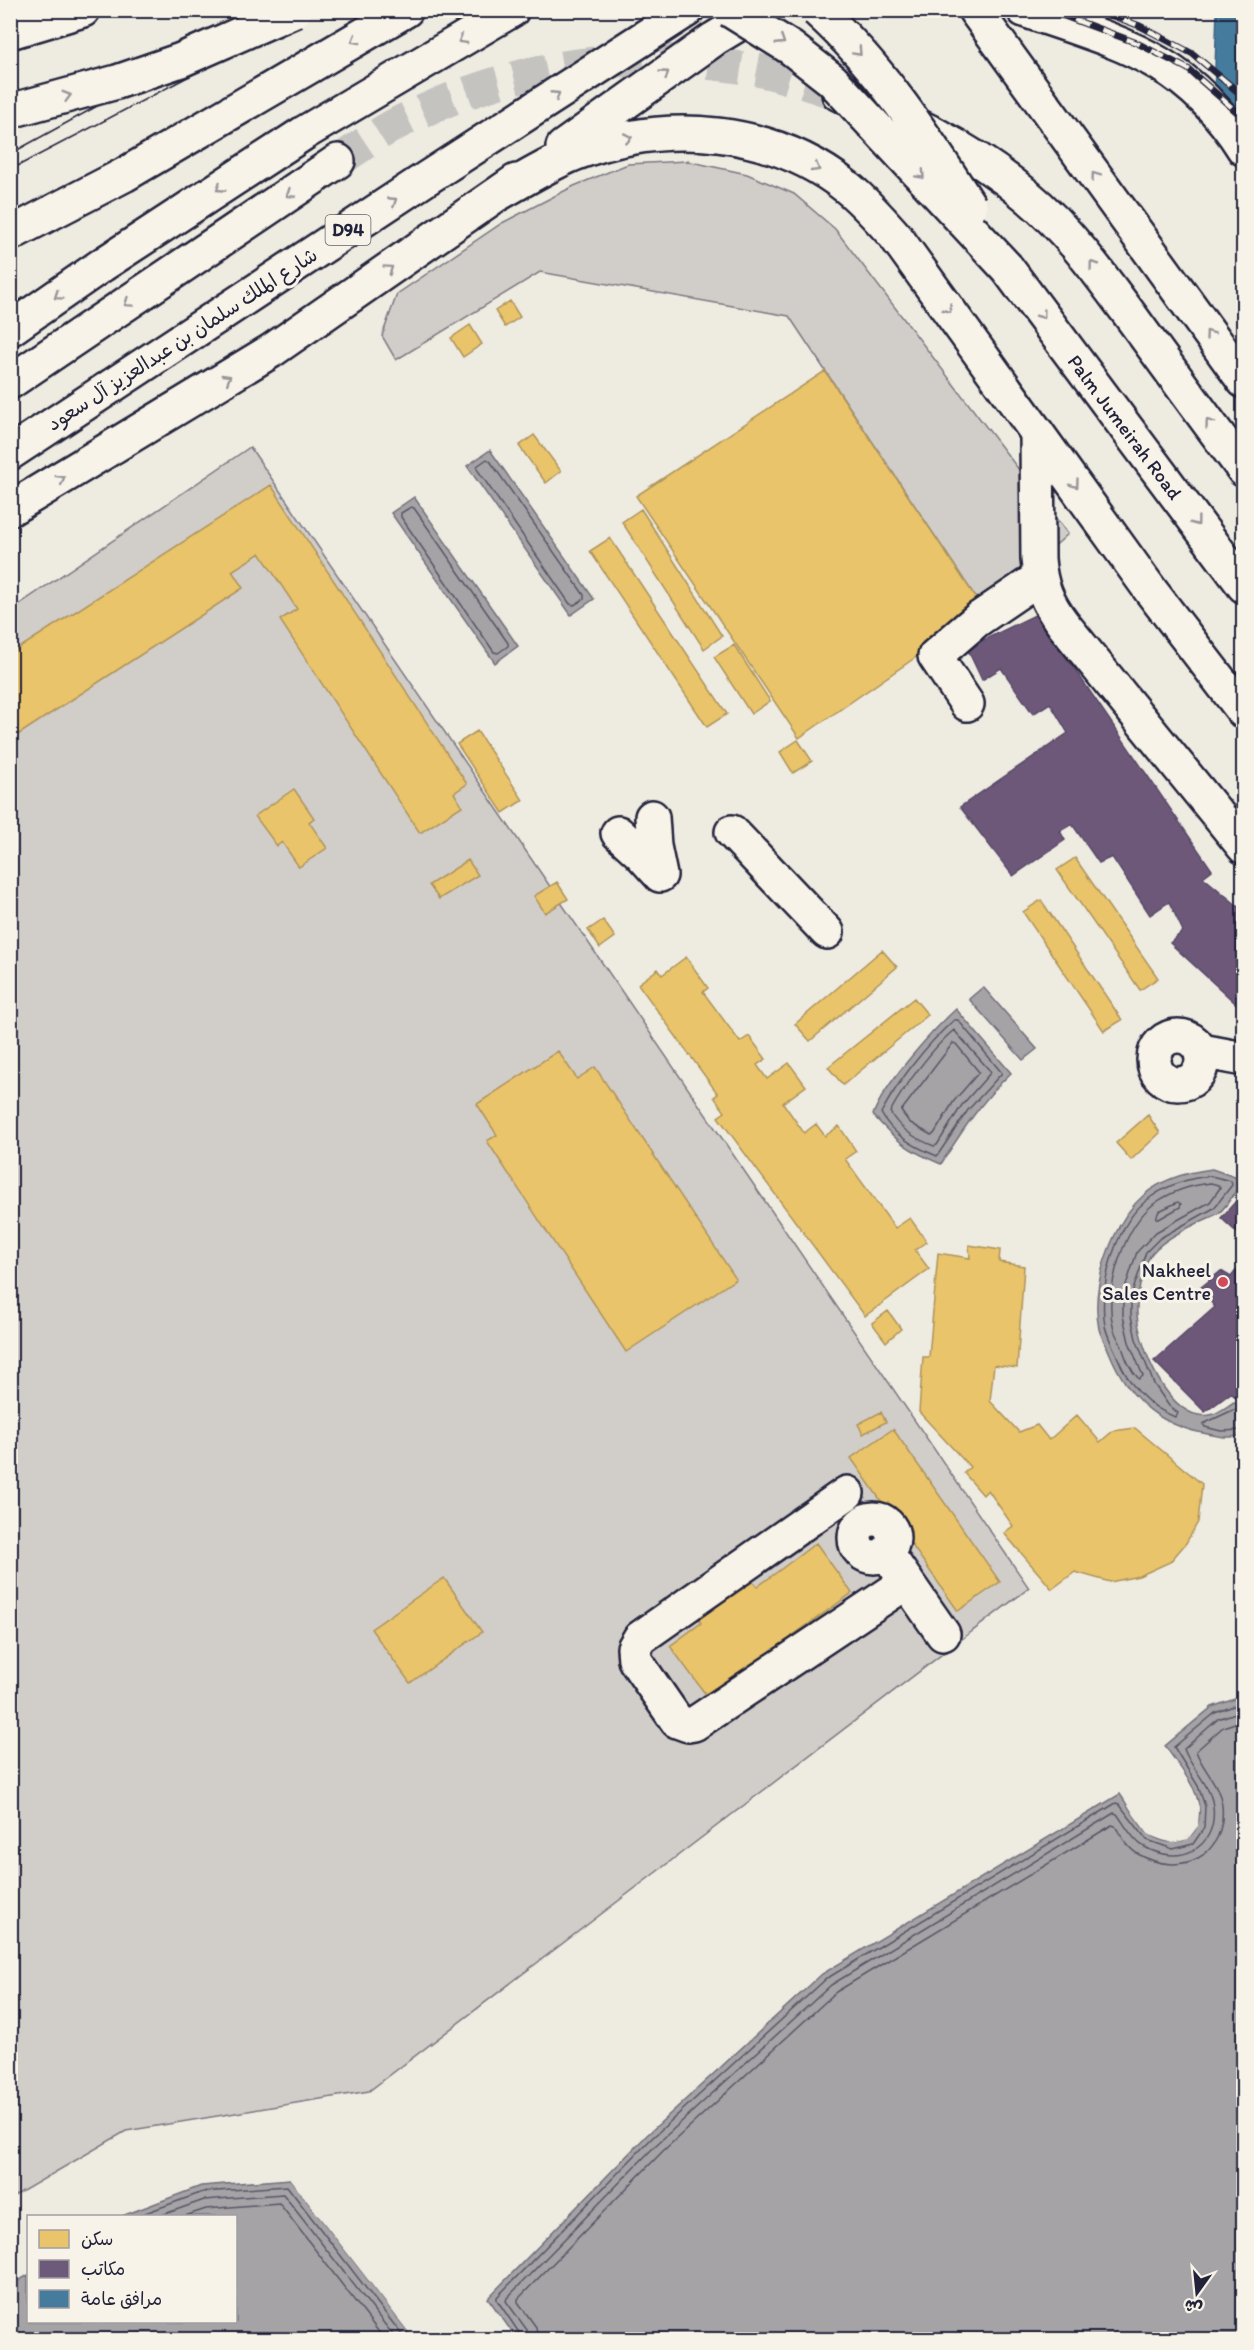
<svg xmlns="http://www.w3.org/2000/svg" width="1254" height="2350" viewBox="0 0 1254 2350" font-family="Itim,'Playpen Sans Arabic',sans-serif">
	<rect width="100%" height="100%" fill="#eeebe1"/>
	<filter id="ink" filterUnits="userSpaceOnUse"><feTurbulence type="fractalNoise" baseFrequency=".0167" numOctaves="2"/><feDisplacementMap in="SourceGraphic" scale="12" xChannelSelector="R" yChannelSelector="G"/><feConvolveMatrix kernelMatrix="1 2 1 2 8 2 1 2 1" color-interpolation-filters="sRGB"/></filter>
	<g filter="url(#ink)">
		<path fill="#d1cdc9" stroke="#7a7882" stroke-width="1.5" d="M 687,161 L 747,174 L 794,194 L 835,229 L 1068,534 L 984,610 L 789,316 L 540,272 L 396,360 L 382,336 L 397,294 L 502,223 L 574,186 L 628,164 Z
			M 250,447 L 1029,1588 L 369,2091 L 126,2131 L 11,2198 L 11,610 Z"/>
		<path fill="#a6a3a6" stroke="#716f7b" stroke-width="1.5" d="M 490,450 L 594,599 L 571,615 L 467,466 Z
			M 414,497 L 518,646 L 495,663 L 391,513 Z
			M 983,987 L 1037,1049 L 1023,1060 L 969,999 Z
			M 956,1009 L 1011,1073 C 982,1100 962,1131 941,1164 C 908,1150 897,1142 873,1115 C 884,1084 931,1032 956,1009 Z
			M 1212,1169 L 1243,1180 C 1236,1190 1228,1205 1219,1213 C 1213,1217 1204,1219 1198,1223 C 1183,1230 1159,1242 1150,1256 C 1142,1269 1136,1299 1137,1314 C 1139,1346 1169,1423 1210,1415 C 1218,1414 1227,1406 1234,1402 L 1243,1409 L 1243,1435 C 1229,1440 1213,1435 1198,1432 C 1154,1422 1127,1395 1110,1354 C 1107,1346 1101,1337 1099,1329 C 1093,1299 1101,1266 1113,1239 C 1120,1223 1130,1207 1144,1195 C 1162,1179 1188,1172 1212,1169 Z
			M 1243,1696 L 1243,2339 L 517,2339 L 488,2298 L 647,2135 L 822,1974 L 1120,1794 C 1127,1804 1141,1829 1150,1835 C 1175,1851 1203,1839 1199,1807 C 1197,1786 1177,1764 1165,1746 L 1212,1707 Z
			M 290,2179 L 414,2339 L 11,2339 L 10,2286 L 28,2275 L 28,2322 L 236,2322 L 236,2216 L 122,2216 L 201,2186 Z"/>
		<path fill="#eeebe1" d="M 1163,1744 L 1193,1789 L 1199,1807 L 1198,1826 L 1188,1839 L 1173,1843 L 1149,1835 L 1134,1815 L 1120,1791 L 1151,1832 L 1173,1840 L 1187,1837 L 1195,1825 L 1196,1807 L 1190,1790 L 1162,1748 Z
			M 290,2176 L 358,2263 L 417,2340 L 414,2339 L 290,2179 Z"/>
		<path fill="#e9c46a" stroke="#ad935c" stroke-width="1.5" d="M 510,301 L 520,317 L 505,327 L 495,311 Z
			M 470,325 L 482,344 L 463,357 L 451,338 Z
			M 825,371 L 984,610 L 799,738 L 636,496 Z
			M 534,435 L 561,471 L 546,483 L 519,446 Z
			M 271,485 L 467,784 L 454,793 L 462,806 L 420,833 L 280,620 L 297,609 L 260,553 L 232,571 L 243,588 L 10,740 L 10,654 Z
			M 641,509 L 722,636 L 704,649 L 622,522 Z
			M 610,538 L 727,714 L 707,727 L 590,551 Z
			M 734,645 L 770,701 L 751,714 L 714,657 Z
			M 477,731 L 523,800 L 503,813 L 457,744 Z
			M 798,740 L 812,761 L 793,773 L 780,752 Z
			M 294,789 L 314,818 L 309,822 L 327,848 L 299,867 L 282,842 L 277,846 L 255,816 Z
			M 1075,858 L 1158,978 L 1140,990 L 1057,870 Z
			M 468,860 L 478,875 L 439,899 L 429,885 Z
			M 557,882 L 568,899 L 545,913 L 534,896 Z
			M 1041,900 L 1122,1020 L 1104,1031 L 1023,912 Z
			M 603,920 L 615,937 L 600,948 L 588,930 Z
			M 882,950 L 897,967 L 810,1041 L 795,1024 Z
			M 686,957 L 708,988 L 703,992 L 740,1042 L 749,1036 L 766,1059 L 757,1065 L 767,1079 L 789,1063 L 806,1086 L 783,1103 L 804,1133 L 816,1124 L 825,1136 L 839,1126 L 856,1151 L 845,1159 L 895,1228 L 910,1218 L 927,1242 L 915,1250 L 929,1269 L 865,1316 L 718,1117 L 725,1112 L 714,1097 L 718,1094 L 638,984 L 658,969 L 662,975 Z
			M 914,998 L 928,1015 L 843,1085 L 828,1067 Z
			M 558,1051 L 577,1079 L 595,1067 L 736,1279 L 626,1352 L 487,1141 L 497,1135 L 477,1104 Z
			M 1148,1115 L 1160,1133 L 1131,1160 L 1116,1143 Z
			M 969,1245 L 1000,1250 L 999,1262 L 1024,1266 L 1017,1368 L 994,1365 L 990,1401 L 1019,1432 L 1037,1425 L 1049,1440 L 1077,1415 L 1100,1442 L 1113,1431 L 1135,1428 L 1202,1484 L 1198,1522 L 1186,1543 L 1170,1562 L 1139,1576 L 1110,1582 L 1075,1572 L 1052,1589 L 1004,1533 L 1013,1526 L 988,1490 L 983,1495 L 964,1473 L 970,1467 L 919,1412 L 923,1357 L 929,1357 L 938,1253 L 970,1258 Z
			M 888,1311 L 901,1329 L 886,1342 L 872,1323 Z
			M 881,1412 L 886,1422 L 863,1434 L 858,1424 Z
			M 893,1429 L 1000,1582 L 958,1611 L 851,1458 Z
			M 816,1543 L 852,1593 L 792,1636 L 799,1646 L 709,1699 L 670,1646 L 701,1623 L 696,1615 L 749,1577 L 757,1587 Z
			M 444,1578 L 482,1632 L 410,1683 L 371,1629 Z"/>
		<path fill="#6d597a" stroke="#564867" stroke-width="1.5" d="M 1037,614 L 1212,870 L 1203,877 L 1244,911 L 1244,1011 L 1170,943 L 1183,931 L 1169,902 L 1150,915 L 1112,857 L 1099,863 L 1072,824 L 1060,831 L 1065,840 L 1013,876 L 960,807 L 1068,733 L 1050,703 L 1033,714 L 1001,668 L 982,680 L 967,648 Z
			M 1244,1192 L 1244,1239 L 1221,1218 Z
			M 1244,1260 L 1244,1405 L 1231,1393 L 1205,1412 L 1154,1361 L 1215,1307 L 1200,1288 L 1221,1271 L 1231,1277 Z"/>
		<path fill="#457b9d" stroke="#3a6080" stroke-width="1.5" d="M 1217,10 L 1244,10 L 1244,171 L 1213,128 Z"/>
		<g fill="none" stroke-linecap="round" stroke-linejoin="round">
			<path stroke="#575666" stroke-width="1.5" d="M 487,459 L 490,461 L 584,595 L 584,599 L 574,605 L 570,604 L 477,469 L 477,466 Z
				M 411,507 L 414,508 L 508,643 L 508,646 L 498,653 L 494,652 L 401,517 L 401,513 Z
				M 954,1020 L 958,1020 L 1002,1073 L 968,1110 L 937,1156 C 915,1147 892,1135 881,1113 C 899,1080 926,1045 954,1020 Z
				M 954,1030 L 991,1072 L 962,1105 L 937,1145 L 934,1146 C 916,1139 899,1129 890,1112 C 903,1088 933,1047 954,1030 Z
				M 953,1043 L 956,1044 L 979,1072 L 954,1101 L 934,1134 L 931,1135 L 909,1122 L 901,1111 Z
				M 1211,1176 L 1231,1181 L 1232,1185 L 1214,1208 L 1160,1238 L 1146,1252 L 1131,1296 L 1131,1316 L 1136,1339 L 1154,1384 L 1169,1406 L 1178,1413 L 1175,1417 C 1147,1406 1128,1384 1117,1356 C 1113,1346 1107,1336 1105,1326 C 1098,1286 1116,1221 1151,1197 C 1169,1184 1190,1178 1211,1176 Z
				M 1211,1183 L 1218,1185 L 1220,1188 L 1210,1202 L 1156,1232 L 1137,1252 L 1123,1294 L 1123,1316 L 1129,1342 L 1143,1376 L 1139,1379 C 1130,1370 1126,1359 1122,1347 C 1119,1340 1114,1333 1113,1326 C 1104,1289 1124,1226 1155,1203 C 1171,1192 1191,1185 1211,1183 Z
				M 1178,1202 L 1181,1204 L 1180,1207 L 1159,1219 L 1156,1218 L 1159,1211 Z
				M 1244,1413 L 1233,1410 L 1203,1424 L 1205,1427 L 1221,1431 L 1244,1430
				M 137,2216 L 203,2192 L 287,2186 L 406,2340
				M 159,2216 L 204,2200 L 283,2194 L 397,2340
				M 185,2216 L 206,2209 L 279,2203 L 385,2340
				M 521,2340 L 520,2334 L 497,2300 L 497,2297 L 651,2139 L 826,1979 L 1116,1803 L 1119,1804 L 1147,1840 L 1173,1849 L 1193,1844 L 1204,1828 L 1205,1806 L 1198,1786 L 1174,1747 L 1215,1713 L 1244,1702
				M 529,2340 L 527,2330 L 506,2301 L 507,2298 L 656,2145 L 831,1985 L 1114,1813 L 1117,1814 C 1124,1823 1132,1840 1143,1846 C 1178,1867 1218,1850 1213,1806 C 1210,1783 1191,1769 1184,1749 L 1218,1719 L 1244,1710
				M 538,2340 L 536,2327 L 518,2302 L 518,2299 L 663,2151 L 836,1992 L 1112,1825 L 1115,1826 C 1121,1835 1128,1849 1138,1854 C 1181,1878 1227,1857 1222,1805 C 1219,1783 1202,1769 1196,1751 L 1223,1727 L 1244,1720"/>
			<path stroke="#c5c3c0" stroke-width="33" stroke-dasharray="33 16" stroke-linecap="butt" d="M 338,161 C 360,147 381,131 404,120 C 523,62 632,47 762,71 C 786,76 811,86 836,93"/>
			<g stroke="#22223b" stroke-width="38">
				<path id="minor" d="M 1024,10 C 1119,43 1186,57 1244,149
					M 10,32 L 83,10
					M 1037,433 L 1038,559 C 1040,585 1047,603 1063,624 L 1244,847
					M 967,704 L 935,656 L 977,620 L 1040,577
					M 652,817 L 654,846 L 660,875
					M 732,832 L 827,932
					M 618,833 L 640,853 L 660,875
					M1154 1060a24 24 0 1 1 48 0a24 24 0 1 1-48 0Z
					M 1201,1051 L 1244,1059
					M 847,1493 L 640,1638 L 634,1648 L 635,1660 L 677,1721 L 688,1725 L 694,1724 L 907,1582
					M855 1538a19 19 0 1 1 38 0a19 19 0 1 1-38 0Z
					M 895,1565 L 943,1634"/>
			</g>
			<g stroke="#22223b" stroke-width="38">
				<path id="major" d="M 975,10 L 1244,381
					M 839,94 C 908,117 970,148 1026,195 C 1071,232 1104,280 1138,326 C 1173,374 1208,422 1244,470
					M 563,147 L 714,39 L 762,10
					M 498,194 C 524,180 551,162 579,152 C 667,119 773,128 848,188 C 866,203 881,220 896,237 L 1151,591 L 1244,712
					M 10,234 L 124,175 L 406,10
					M 1007,268 L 1244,586
					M 10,329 L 102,265 L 304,133 L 512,10
					M 10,382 L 338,161
					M 10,453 L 427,178 L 687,10
					M 10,509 L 271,351 L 516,181"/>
			</g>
			<use href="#minor" stroke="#f7f3e8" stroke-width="33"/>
			<use href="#major" stroke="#f7f3e8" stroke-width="33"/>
			<path stroke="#22223b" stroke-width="1.5" d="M 10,154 L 272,10
				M 10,170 L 266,36 L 310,10"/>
			<g stroke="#22223b" stroke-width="7">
				<path id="rail" d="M 1048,10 L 1137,43 L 1188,69 L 1244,118
					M 1097,10 L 1140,26 L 1193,54 L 1244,97"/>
			</g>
			<use href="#rail" stroke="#f7f3e8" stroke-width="4.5" stroke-dasharray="14" stroke-linecap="butt"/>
			<g stroke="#22223b" stroke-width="38" stroke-linecap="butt">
				<path id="major-bridge" d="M 730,10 L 791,48 L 832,80 L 1007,268
					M 817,10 C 880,67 925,136 970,207
					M 10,111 L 117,82 L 181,60 L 295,10"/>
			</g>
			<use href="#major-bridge" stroke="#f7f3e8" stroke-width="33"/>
		</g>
		<defs><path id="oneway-chevron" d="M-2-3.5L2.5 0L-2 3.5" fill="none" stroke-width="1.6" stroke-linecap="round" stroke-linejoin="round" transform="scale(1.5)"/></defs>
		<g stroke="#97959a">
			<use href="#oneway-chevron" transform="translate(355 40) rotate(150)"/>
			<use href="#oneway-chevron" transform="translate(462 40) rotate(150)"/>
			<use href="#oneway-chevron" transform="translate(781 41) rotate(33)"/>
			<use href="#oneway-chevron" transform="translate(858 52) rotate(47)"/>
			<use href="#oneway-chevron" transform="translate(665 74) rotate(-36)"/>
			<use href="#oneway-chevron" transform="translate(556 95) rotate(-33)"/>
			<use href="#oneway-chevron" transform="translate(67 96) rotate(-16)"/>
			<use href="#oneway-chevron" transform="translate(628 138) rotate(-11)"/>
			<use href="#oneway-chevron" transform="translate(816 168) rotate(30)"/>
			<use href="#oneway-chevron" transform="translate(921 175) rotate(47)"/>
			<use href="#oneway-chevron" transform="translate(1095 176) rotate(-126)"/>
			<use href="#oneway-chevron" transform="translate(220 188) rotate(147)"/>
			<use href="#oneway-chevron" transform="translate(290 194) rotate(146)"/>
			<use href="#oneway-chevron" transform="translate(393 201) rotate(-33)"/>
			<use href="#oneway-chevron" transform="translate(1093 265) rotate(-127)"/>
			<use href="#oneway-chevron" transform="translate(389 269) rotate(-35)"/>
			<use href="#oneway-chevron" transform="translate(58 296) rotate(145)"/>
			<use href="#oneway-chevron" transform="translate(128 303) rotate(146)"/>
			<use href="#oneway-chevron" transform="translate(948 309) rotate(54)"/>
			<use href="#oneway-chevron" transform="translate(1042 315) rotate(53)"/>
			<use href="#oneway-chevron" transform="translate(1209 334) rotate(-126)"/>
			<use href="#oneway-chevron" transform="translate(227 378) rotate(-31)"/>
			<use href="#oneway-chevron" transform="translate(1209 423) rotate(-126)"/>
			<use href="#oneway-chevron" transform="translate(61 479) rotate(-31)"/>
			<use href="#oneway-chevron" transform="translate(1075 484) rotate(54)"/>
			<use href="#oneway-chevron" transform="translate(1196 522) rotate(53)"/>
		</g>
	</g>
	<circle fill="#d1495b" stroke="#f7f3e8" stroke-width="2" cx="1223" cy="1282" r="6"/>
	<g text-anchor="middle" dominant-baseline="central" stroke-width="6" stroke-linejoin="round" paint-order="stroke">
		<rect fill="#f7f3e8" stroke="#62616f" stroke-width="1.5" x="325.5" y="215" width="45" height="30" rx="4.5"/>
		<g font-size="18" font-weight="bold" fill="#22223b">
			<text x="348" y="230">D94</text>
		</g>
		<g font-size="20" fill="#22223b" stroke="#f7f3e8">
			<text transform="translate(182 339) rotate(-33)">شارع الملك سلمان بن عبدالعزيز آل سعود</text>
			<text transform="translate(1125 427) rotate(53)">Palm Jumeirah Road</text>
		</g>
		<g font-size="20" fill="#22223b" stroke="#f7f3e8" text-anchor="end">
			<text x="1211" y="1270">Nakheel<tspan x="1211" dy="23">Sales Centre</tspan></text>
		</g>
	</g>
	<rect width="1254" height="2350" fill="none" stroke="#f7f3e8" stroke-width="36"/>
	<rect x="18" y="18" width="1218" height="2314" fill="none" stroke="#22223b" stroke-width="2" filter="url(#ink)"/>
	<rect x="27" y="2215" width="210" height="108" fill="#f7f3e8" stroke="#a29fa3" stroke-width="1.5"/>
	<rect x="39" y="2230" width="30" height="18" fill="#e9c46a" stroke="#a29fa3" stroke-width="1.5"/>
	<text x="81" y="2245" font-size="18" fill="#22223b">سكن</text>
	<rect x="39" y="2260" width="30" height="18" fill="#6d597a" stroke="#a29fa3" stroke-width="1.5"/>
	<text x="81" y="2275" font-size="18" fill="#22223b">مكاتب</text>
	<rect x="39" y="2290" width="30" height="18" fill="#457b9d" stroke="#a29fa3" stroke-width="1.5"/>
	<text x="81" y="2305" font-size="18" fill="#22223b">مرافق عامة</text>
	<g transform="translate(1197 2293) rotate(195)" stroke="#f7f3e8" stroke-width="4.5" paint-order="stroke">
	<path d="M0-4.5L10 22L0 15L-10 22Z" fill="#22223b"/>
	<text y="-9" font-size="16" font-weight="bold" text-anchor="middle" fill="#22223b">ش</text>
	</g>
</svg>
